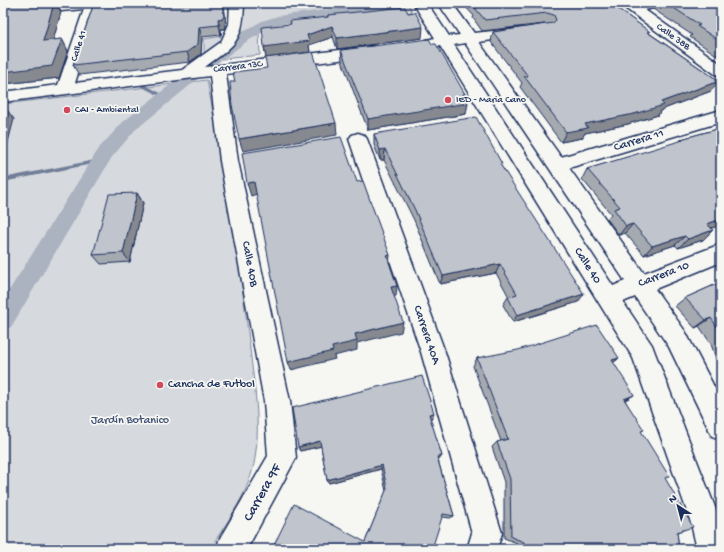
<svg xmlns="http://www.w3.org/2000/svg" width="724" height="552" viewBox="0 0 724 552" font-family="'Gochi Hand',sans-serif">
	<rect width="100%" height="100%" fill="#f6f6f2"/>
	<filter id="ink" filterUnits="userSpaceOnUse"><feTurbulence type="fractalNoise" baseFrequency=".025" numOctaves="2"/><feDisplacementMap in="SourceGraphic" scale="8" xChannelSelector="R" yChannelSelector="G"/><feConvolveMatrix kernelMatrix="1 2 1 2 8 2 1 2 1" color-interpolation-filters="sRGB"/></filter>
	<g filter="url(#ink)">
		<path fill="#d6d9dd" stroke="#78849e" d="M 244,3 L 408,3 L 412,12 L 259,31 L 260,55 L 204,61 L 204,39 L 242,33 Z
			M 207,80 C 224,169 240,259 250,349 C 254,385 261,422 255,458 C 250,492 228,520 210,549 L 3,549 L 3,104 Z"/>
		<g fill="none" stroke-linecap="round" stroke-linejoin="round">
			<path fill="#717e99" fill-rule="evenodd" d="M 132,80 L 136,80 L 168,97 L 168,98 L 164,98 L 132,82 Z
				M 100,159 L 103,161 L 102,162 L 3,182 L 3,178 Z"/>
			<path fill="#abb2c0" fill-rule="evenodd" d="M 379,3 L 403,3 L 401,6 L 380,11 L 281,24 L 272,27 L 246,42 L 215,65 L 135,130 L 112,157 L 11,327 L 3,330 L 3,300 L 100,147 L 123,122 L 203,59 L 236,36 L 262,21 L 278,16 Z"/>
			<g stroke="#1b2f5e" stroke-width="3">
				<path id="minor" d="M 54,3 L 106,3 L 104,6 L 99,7 L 75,83 L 182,70 L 221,42 L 229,24 L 230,3 L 244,3 C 243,42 235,45 205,67 L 371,46 L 376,48 L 379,51 L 376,54 L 371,56 L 226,74 L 238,161 L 290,401 L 296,458 L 247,549 L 216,549 L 220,538 L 268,456 L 264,401 L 220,161 L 210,76 L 3,102 L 3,92 L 58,85 L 84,9 L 3,16 L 3,8 Z
					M 413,3 L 427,3 L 449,36 L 460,35 L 438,3 L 452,3 L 474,33 L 522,28 L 527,29 L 529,32 L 527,35 L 479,42 L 561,157 L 721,110 L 721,122 L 569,168 L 644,273 L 721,244 L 721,262 L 655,289 L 685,331 L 721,400 L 721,440 L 712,436 L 669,347 L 635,297 L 623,302 L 652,345 L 655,353 L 720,520 L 721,549 L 697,549 L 690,520 L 633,358 L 440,46 L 431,48 L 426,46 L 423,43 L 426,40 L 435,38 ZM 465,43 L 625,281 L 613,286 L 454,45 Z
					M 618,3 L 636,4 L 663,3 L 661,6 L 645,10 L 721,64 L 721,76 L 715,74 Z
					M 358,133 L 364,135 L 367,139 L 445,352 L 502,533 L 497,549 L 467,549 L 472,533 L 421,352 L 349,139 L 352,135 Z"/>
			</g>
			<use href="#minor" fill="#f6f6f2" fill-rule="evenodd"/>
		</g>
		<path fill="#a5a9b0" stroke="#1b2f5e" d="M 3,3 L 56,3 L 61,12 L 53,40 L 62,39 L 68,51 L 59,78 L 3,84 Z
			M 94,3 L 224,3 L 226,27 L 225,29 L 221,29 L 221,35 L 202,37 L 201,54 L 190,62 L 79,75 L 73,65 Z
			M 462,3 L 610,3 L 650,32 L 649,33 L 719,81 L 711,91 L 661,110 L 658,115 L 628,124 L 585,133 L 582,138 L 561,142 L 520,87 L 522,83 L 491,42 L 493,32 L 546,24 L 544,24 L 482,31 L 473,18 L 474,16 Z
			M 657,3 L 721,3 L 721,58 L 690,37 L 692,35 L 653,9 Z
			M 328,15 L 422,38 L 337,49 L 333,37 L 309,45 L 310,52 L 266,58 L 264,47 L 290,24 L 328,17 Z
			M 432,44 L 465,94 L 464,97 L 466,114 L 368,130 L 342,61 L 341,50 Z
			M 721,128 L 721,225 L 711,228 L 713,230 L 703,240 L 678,248 L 675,245 L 644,255 L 625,233 L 619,235 L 607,219 L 611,214 L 582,179 L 587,169 L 680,142 L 681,139 Z
			M 374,134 L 501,166 L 578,302 L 513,322 L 503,305 L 508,297 L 509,297 L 496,273 L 440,284 L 414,220 L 384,160 L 380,160 L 374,145 Z
			M 137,193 L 143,203 L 130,262 L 101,264 L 93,255 Z
			M 721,282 L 721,374 L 711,344 L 699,326 L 695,328 L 675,306 L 685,298 Z
			M 477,358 L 619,358 L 613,363 L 625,400 L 665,478 L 677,532 L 679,549 L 516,549 L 517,543 L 504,538 L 504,482 L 492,447 L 497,442 L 501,441 L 473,366 Z
			M 430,419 L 442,456 L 438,460 L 454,516 L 450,518 L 443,517 L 365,542 L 386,491 L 381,469 L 329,483 L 327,480 L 321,446 L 300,451 L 298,447 L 431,419 Z"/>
		<path fill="#868990" stroke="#1b2f5e" d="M 54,3 L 56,3 L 61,12 L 50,52 L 43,41 Z
			M 222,3 L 224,3 L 226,27 L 225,29 L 221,29 L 221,35 L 219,25 L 218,19 Z
			M 332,26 L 333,37 L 309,45 L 310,52 L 266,58 L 264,47 L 307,35 Z
			M 199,27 L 202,37 L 201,54 L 190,62 L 187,52 Z
			M 423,27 L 422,38 L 337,49 L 337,38 Z
			M 62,39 L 68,51 L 59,78 L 3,84 L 3,72 Z
			M 719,81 L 711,91 L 661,110 L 658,115 L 628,124 L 585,133 L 582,138 L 561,142 L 566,132 L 585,124 L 661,102 Z
			M 465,94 L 463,104 L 468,103 L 466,114 L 368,130 L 368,119 Z
			M 4,106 L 14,119 L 3,161 L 3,108 Z
			M 336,123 L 337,135 L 243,151 L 239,139 Z
			M 385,149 L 384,160 L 380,160 L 380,150 Z
			M 254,182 L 257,194 L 251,196 L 247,183 Z
			M 137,193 L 143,203 L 130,262 L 123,253 Z
			M 721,219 L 721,225 L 697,233 L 707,224 Z
			M 633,224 L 625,233 L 619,235 L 626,226 Z
			M 713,230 L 703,240 L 678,248 L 688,239 Z
			M 685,236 L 675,245 L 644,255 L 652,246 Z
			M 390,255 L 389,266 L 387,256 Z
			M 500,264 L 496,273 L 440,284 L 443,276 Z
			M 397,286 L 396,296 L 390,298 L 391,287 Z
			M 584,294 L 578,302 L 513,322 L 517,315 Z
			M 711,318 L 699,326 L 695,328 L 706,320 Z
			M 403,322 L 401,332 L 357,343 L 357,350 L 334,356 L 335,359 L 291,370 L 288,362 L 332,347 L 355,334 Z
			M 619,358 L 610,365 L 612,360 Z
			M 634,395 L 624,401 L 624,399 Z
			M 434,413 L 431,419 L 426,420 L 429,414 Z
			M 320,441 L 322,446 L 300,451 L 298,447 Z
			M 442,456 L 439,460 L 434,461 L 437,457 Z
			M 382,465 L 381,469 L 329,483 L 327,480 Z"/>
		<path fill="#c0c4cd" stroke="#1b2f5e" d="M 32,3 L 54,3 L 43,41 L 62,39 L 52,66 L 3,72 L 3,5 Z
			M 94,3 L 222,3 L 224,17 L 223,18 L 218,19 L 219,25 L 199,27 L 198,44 L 187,52 L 73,65 Z
			M 473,3 L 610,3 L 650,32 L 647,32 L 719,81 L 661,102 L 664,105 L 634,114 L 585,124 L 588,128 L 566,132 L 524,76 L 528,76 L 493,32 L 553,23 L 556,20 L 554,15 L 547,13 L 485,20 L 475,8 L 477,8 Z
			M 666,3 L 721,3 L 721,42 L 697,26 L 700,25 Z
			M 405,7 L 408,13 L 415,12 L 423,27 L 337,38 L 332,26 L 307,35 L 309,41 L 264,47 L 262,27 L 291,24 L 290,21 L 328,17 L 328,15 Z
			M 429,39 L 432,44 L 436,44 L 465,94 L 463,94 L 468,103 L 368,119 L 341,50 Z
			M 313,52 L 336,123 L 239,139 L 232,105 L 230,82 L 235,82 L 233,72 L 267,68 L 265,58 Z
			M 476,117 L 502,164 L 500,164 L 584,294 L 517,315 L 508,297 L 517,294 L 500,264 L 443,276 L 415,210 L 385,149 L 380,150 L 374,134 Z
			M 721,128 L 721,219 L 707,224 L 713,230 L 688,239 L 685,236 L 652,246 L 633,224 L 626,226 L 614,209 L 620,207 L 587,169 L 683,140 L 681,139 Z
			M 341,137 L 357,182 L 363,181 L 390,255 L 387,256 L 397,286 L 391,287 L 403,322 L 355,334 L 357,341 L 332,347 L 333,351 L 288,362 L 254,182 L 247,183 L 242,153 Z
			M 137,193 L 123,253 L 93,255 L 109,194 Z
			M 721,282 L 721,333 L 711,318 L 706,320 L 685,298 Z
			M 597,325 L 619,358 L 612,360 L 634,395 L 624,399 L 644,430 L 641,431 L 669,476 L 665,478 L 693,527 L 677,532 L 679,549 L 523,549 L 524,542 L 511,537 L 510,479 L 497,442 L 508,439 L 477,358 L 518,350 Z
			M 422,376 L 434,413 L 429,414 L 442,456 L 437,457 L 454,516 L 443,514 L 432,549 L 272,549 L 294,504 L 365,542 L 387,488 L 382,465 L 327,480 L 320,441 L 298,447 L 292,408 Z"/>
	</g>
	<g fill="#d1495b" stroke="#f6f6f2" stroke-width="1.5">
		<circle cx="448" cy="100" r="4"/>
		<circle cx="67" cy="110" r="4"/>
		<circle cx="160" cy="385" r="4"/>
	</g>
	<g text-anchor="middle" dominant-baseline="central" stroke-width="3.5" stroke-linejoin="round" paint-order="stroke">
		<g font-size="10" fill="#1b2f5e" stroke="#f6f6f2">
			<text transform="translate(673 37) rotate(35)">Calle 38B</text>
			<text transform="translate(79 46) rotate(-72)">Calle 41</text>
			<text transform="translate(238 67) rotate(-7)">Carrera 13C</text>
		</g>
		<g font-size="10" fill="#1b2f5e" stroke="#f6f6f2" text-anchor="start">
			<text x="456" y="100">IED - Maria Cano</text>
			<text x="75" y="110">CAI - Ambiental</text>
		</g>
		<g font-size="12" fill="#1b2f5e" stroke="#f6f6f2">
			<text transform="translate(639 141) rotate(-17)">Carrera 11</text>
			<text transform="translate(249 264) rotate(79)">Calle 40B</text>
			<text transform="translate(587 266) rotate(57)">Calle 40</text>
			<text transform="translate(664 275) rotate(-21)">Carrera 10</text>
			<text transform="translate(426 335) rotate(71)">Carrera 40A</text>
		</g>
		<g font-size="12" fill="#1b2f5e" stroke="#f6f6f2" text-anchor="start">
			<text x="168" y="385">Cancha de Futbol</text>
		</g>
		<g font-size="12" fill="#405177" stroke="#f6f6f2">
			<text x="130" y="421">Jardín Botanico</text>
		</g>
		<g font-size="14" fill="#1b2f5e" stroke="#f6f6f2">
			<text transform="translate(263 493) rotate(-61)">Carrera 9F</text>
		</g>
	</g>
	<rect width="724" height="552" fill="none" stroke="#f6f6f2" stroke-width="16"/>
	<rect x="8" y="8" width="708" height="536" fill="none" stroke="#1b2f5e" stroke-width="1.5" filter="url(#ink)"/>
	<g transform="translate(678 506) rotate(324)" stroke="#f6f6f2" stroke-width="3" paint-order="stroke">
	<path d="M0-3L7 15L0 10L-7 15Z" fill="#1b2f5e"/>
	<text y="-6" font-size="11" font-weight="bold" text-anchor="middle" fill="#1b2f5e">N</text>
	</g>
</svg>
